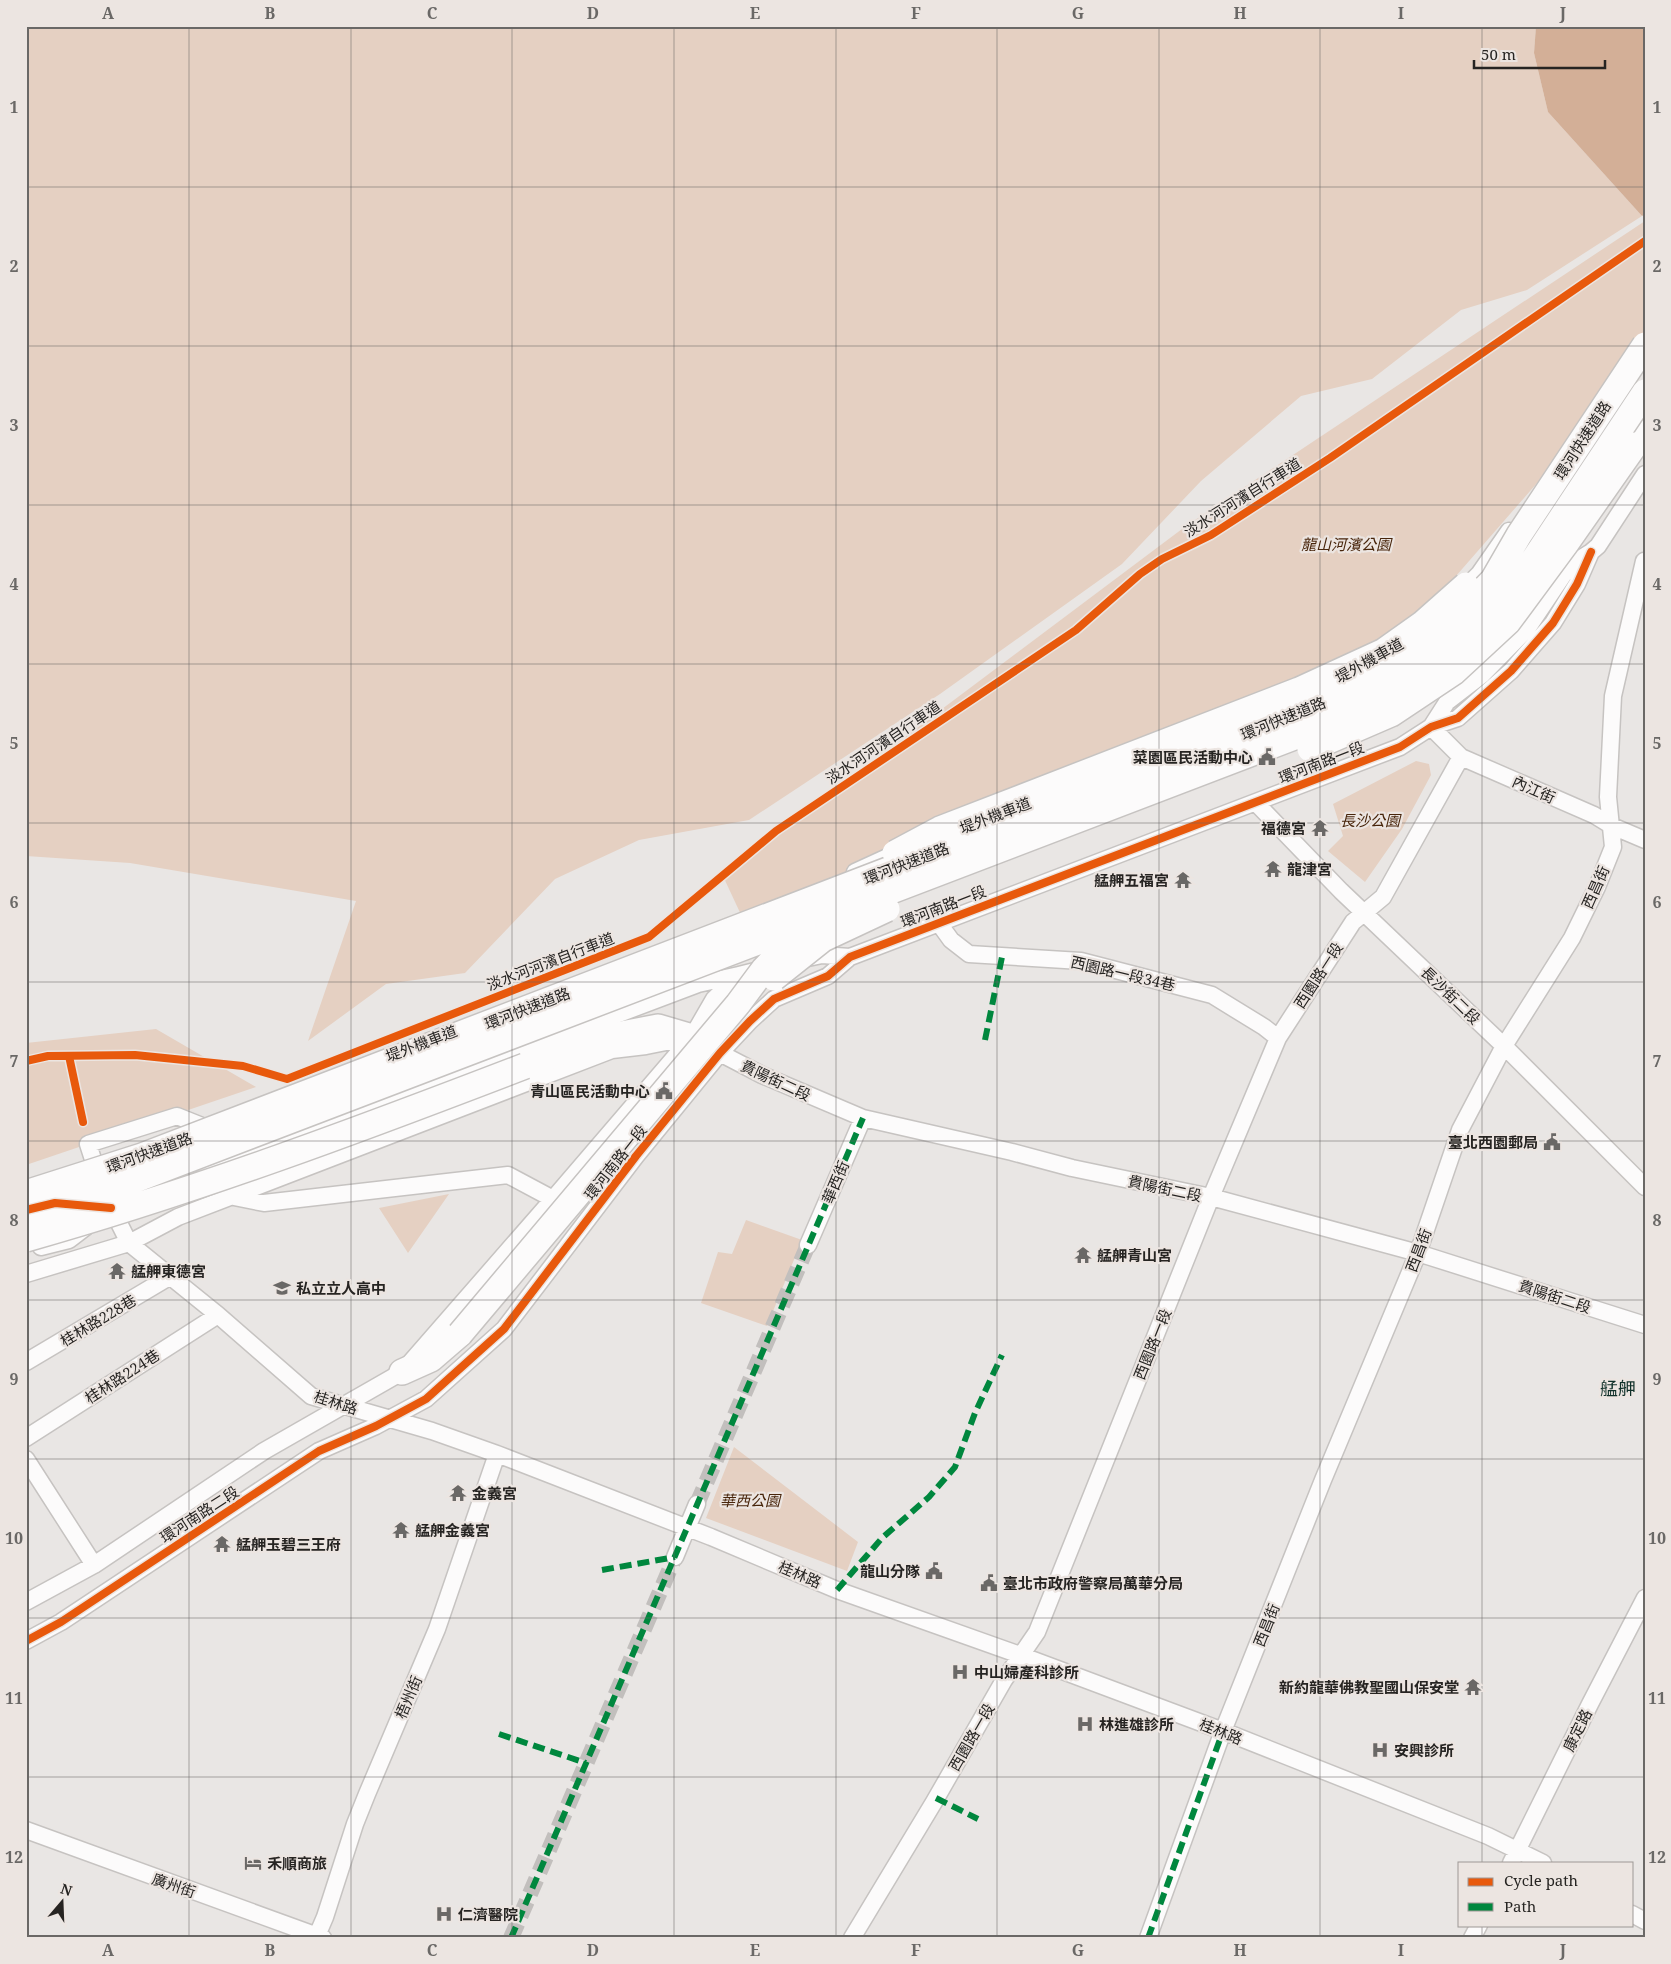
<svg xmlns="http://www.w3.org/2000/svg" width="1671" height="1964" viewBox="0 0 1671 1964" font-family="'Noto Serif','Noto Sans TC',serif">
	<rect width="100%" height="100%" fill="#e9e6e4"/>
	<path fill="#e5d0c2" d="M 26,26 L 1536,26 L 1534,53 L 1548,112 L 1642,216 L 1527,290 L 1461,310 L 1372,379 L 1301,396 L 1201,481 L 1122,564 L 940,694 L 749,820 L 639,840 L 555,879 L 465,973 L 386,984 L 308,1041 L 356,901 L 130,863 L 26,856 Z
		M 1645,221 L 1645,359 L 1409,630 L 743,919 L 722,874 L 1186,526 Z
		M 1416,761 L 1429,764 L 1431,775 L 1402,829 L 1365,882 L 1328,851 L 1343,836 L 1333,804 Z
		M 156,1029 L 256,1087 L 26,1165 L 26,1043 Z
		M 449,1194 L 408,1253 L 379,1208 Z
		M 746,1220 L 802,1240 L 767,1326 L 701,1303 L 718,1252 L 732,1254 Z
		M 734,1447 L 858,1542 L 847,1571 L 706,1518 Z"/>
	<path fill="#d3af97" d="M 1536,26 L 1645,26 L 1645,214 L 1642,216 L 1548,112 L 1534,53 Z"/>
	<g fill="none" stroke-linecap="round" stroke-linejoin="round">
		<path stroke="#c2bfbd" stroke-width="16" stroke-dasharray="16 8" stroke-linecap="butt" d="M 697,1504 L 808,1245
			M 511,1938 L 675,1557"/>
		<g stroke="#c6c3c1" stroke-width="19">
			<path id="minor" d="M 1461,592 L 1479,574 L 1509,531
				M 1431,727 L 1447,702 L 1482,675 L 1527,629 L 1570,565 L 1591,552 L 1598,546 L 1645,474
				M 1431,727 L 1461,757 L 1594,815 L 1612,826 L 1645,840
				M 1256,803 L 1341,891 L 1504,1046 L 1645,1187
				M 855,872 L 903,850
				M 938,922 L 951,940 L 969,954 L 1081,961 L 1212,995 L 1264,1027 L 1278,1038
				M 803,959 L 822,955 L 850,957
				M 712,1049 L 762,1075 L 863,1118 L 1012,1152 L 1072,1168 L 1211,1197 L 1418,1253 L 1645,1325
				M 190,1176 L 698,984 L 739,975
				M 99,1178 L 88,1144 L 177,1116 L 202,1126
				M 234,1197 L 264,1203 L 508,1175 L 553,1199
				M 110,1205 L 129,1243 L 218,1315 L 311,1396 L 432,1431 L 497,1454 L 711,1537 L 837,1590 L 1020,1655 L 1223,1731 L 1488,1836 L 1543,1863
				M 808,1245 L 863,1118
				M 41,1247 L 69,1240 L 86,1227
				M 26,1274 L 129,1243 L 178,1217 L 612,1050 L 646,1046 L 686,1038
				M 26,1362 L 169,1277
				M 26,1438 L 218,1315
				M 26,1459 L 94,1565
				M 675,1557 L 697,1504
				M 26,1602 L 94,1565 L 264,1451 L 402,1372 L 553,1199 L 692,1037 L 714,999 L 739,975 L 767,968
				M 26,1641 L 61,1622 L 319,1451 L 376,1426 L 426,1399 L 504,1329 L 636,1156 L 720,1053 L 750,1021 L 774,999 L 828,976 L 850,957 L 1400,747 L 1431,727 L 1458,718 L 1511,671 L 1553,623 L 1577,584 L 1591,552
				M 26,1830 L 323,1938
				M 1511,1863 L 1590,1704 L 1645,1598
				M 1632,1914 L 1645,1921
				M 316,1938 L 325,1917 L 355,1824 L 367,1794 L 437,1629 L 497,1454
				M 852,1938 L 934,1802 L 1004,1680 L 1037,1632 L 1211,1197 L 1278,1038 L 1353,922 L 1383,897 L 1461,757
				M 1148,1938 L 1223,1731 L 1323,1480 L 1418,1253 L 1460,1130 L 1504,1046 L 1572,938 L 1597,887 L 1613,847 L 1608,797 L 1613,696 L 1644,561
				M 1472,1938 L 1479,1925"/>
		</g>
		<g stroke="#c6c3c1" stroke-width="28">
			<path id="highway" d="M 1635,445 L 1645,428
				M 525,1066 L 596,1039 L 658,1027 L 692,1037
				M 402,1372 L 431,1359 L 460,1334"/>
		</g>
		<use href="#minor" stroke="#fcfbfb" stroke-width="16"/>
		<use href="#highway" stroke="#fcfbfb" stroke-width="25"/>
		<g stroke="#c6c3c1" stroke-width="28" stroke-linecap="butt">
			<path id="highway-bridge" d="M 1310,749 L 1391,714 L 1454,672 L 1508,622 L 1565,545 L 1635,445
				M 895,853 L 940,829 L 1299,690 L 1384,651 L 1422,624 L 1466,585
				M 774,978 L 823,939 L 887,909
				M 26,1193 L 142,1156 L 1313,707 L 1396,667 L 1447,627 L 1493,580 L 1519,535 L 1645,345
				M 26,1217 L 127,1183 L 1323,726 L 1411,681 L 1454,649 L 1496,607 L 1532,562 L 1645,392
				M 26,1239 C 196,1191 361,1129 525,1066
				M 460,1334 L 738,1004 L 764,969 L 804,927"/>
		</g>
		<use href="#highway-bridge" stroke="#fcfbfb" stroke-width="25"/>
		<path stroke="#00873e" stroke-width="6" stroke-dasharray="12 6" stroke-linecap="butt" d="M 985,1040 L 1002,957
			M 602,1570 L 675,1557
			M 837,1590 L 882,1538 L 929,1497 L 955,1467 L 975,1413 L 1002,1355
			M 499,1734 L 586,1763
			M 936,1798 L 978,1819
			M 511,1938 L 863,1118
			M 1148,1938 L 1223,1731"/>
		<g stroke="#ece5e1" stroke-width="11">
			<path id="cycleway" d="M 69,1056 L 83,1122
				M 26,1061 L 48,1056 L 135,1055 L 243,1066 L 287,1079 L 649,937 L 776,831 L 1076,630 L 1140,574 L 1162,559 L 1211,535 L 1330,458 L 1645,241
				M 26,1210 L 55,1203 L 111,1208
				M 26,1641 L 61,1622 L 319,1451 L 376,1426 L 426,1399 L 504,1329 L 636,1156 L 720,1053 L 750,1021 L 774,999 L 828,976 L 850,957 L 1400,747 L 1431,727 L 1458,718 L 1511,671 L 1553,623 L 1577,584 L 1591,552"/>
		</g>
		<use href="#cycleway" stroke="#e8590c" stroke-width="8"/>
	</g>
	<path fill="none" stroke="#6a6866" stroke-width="1" stroke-opacity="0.55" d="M 189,26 L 189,1938M 351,26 L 351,1938M 512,26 L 512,1938M 674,26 L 674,1938M 836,26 L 836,1938M 997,26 L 997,1938M 1159,26 L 1159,1938M 1320,26 L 1320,1938M 1482,26 L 1482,1863M 26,187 L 1645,187M 26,346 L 1645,346M 26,505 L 1645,505M 26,664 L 1645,664M 26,823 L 1645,823M 26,982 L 1645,982M 26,1141 L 1645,1141M 26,1300 L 1645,1300M 26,1459 L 1645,1459M 26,1618 L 1645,1618M 26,1777 L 1645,1777M 1482,1925 L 1482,1938"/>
	<defs>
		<g id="civic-bare" transform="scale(1.35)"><path d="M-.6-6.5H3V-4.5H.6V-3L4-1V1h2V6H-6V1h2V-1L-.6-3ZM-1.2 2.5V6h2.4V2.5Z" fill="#6a6866" stroke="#ece5e1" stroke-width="2.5" paint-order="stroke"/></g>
		<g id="temple-bare" transform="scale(1.35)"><path d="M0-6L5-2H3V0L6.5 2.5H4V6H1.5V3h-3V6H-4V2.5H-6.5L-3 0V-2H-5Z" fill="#6a6866" stroke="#ece5e1" stroke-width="2.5" paint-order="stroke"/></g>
		<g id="school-bare" transform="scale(1.35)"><path d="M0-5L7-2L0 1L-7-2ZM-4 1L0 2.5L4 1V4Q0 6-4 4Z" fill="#6a6866" stroke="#ece5e1" stroke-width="2.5" paint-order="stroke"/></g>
		<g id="hospital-bare" transform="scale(1.35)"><path d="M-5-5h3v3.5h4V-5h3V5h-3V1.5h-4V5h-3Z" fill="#6a6866" stroke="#ece5e1" stroke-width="2.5" paint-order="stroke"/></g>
		<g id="hotel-bare" transform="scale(1.35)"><path d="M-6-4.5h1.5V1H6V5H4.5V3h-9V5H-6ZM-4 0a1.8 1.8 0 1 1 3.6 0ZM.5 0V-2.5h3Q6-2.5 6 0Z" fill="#6a6866" stroke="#ece5e1" stroke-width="2.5" paint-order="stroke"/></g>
	</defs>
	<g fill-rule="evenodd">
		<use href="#civic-bare" x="1267" y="757"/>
		<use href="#temple-bare" x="1320" y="828"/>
		<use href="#temple-bare" x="1273" y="869"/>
		<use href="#temple-bare" x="1183" y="880"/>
		<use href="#civic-bare" x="664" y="1091"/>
		<use href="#civic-bare" x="1552" y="1142"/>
		<use href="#temple-bare" x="1083" y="1255"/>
		<use href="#temple-bare" x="117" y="1271"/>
		<use href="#school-bare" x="282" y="1288"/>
		<use href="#temple-bare" x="458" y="1493"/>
		<use href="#temple-bare" x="401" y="1530"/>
		<use href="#temple-bare" x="222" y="1544"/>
		<use href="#civic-bare" x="934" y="1571"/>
		<use href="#civic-bare" x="989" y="1583"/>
		<use href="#hospital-bare" x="960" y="1672"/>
		<use href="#temple-bare" x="1473" y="1687"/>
		<use href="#hospital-bare" x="1085" y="1724"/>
		<use href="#hospital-bare" x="1380" y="1750"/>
		<use href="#hotel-bare" x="253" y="1863"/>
		<use href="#hospital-bare" x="444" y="1914"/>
	</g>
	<g text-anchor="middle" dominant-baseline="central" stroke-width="4.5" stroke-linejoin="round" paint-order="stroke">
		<g font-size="15" fill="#262422" stroke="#ece5e1">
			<text transform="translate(1582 440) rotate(-57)">環河快速道路</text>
			<text transform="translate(1242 497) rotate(-32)">淡水河河濱自行車道</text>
			<text transform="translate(1369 660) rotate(-29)">堤外機車道</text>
			<text transform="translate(1283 718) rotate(-22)">環河快速道路</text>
			<text transform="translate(883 742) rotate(-34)">淡水河河濱自行車道</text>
			<text transform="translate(1321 762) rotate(-21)">環河南路一段</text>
			<text transform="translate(1534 789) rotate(24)">內江街</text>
			<text transform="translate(995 815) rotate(-21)">堤外機車道</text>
			<text transform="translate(906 863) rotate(-21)">環河快速道路</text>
			<text transform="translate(1595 887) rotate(-66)">西昌街</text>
			<text transform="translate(943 906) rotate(-21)">環河南路一段</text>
			<text transform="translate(550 961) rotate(-21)">淡水河河濱自行車道</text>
			<text transform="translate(1123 973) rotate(13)">西園路一段34巷</text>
			<text transform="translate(1318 975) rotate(-57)">西園路一段</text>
			<text transform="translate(1451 995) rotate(44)">長沙街二段</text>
			<text transform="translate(527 1008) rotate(-21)">環河快速道路</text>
			<text transform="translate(421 1043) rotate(-21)">堤外機車道</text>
			<text transform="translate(776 1080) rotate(25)">貴陽街二段</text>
			<text transform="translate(149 1152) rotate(-20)">環河快速道路</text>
			<text transform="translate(615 1162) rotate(-52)">環河南路一段</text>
			<text transform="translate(835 1182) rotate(-67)">華西街</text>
			<text transform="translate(1165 1188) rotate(12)">貴陽街二段</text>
			<text transform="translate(1418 1250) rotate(-69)">西昌街</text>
			<text transform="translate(1555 1296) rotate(18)">貴陽街二段</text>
			<text transform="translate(98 1320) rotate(-31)">桂林路228巷</text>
			<text transform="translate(1152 1344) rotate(-68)">西園路一段</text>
			<text transform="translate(122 1376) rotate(-33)">桂林路224巷</text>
			<text transform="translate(336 1402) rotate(18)">桂林路</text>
			<text transform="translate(199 1514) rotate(-33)">環河南路二段</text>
			<text transform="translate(800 1574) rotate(23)">桂林路</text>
			<text transform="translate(1266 1625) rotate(-68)">西昌街</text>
			<text transform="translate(408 1697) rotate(-67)">梧州街</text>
			<text transform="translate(1577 1730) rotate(-64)">康定路</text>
			<text transform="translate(1221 1731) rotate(22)">桂林路</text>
			<text transform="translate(971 1737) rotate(-60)">西園路一段</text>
			<text transform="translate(174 1885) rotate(19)">廣州街</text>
		</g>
		<g font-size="15" font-style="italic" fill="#48250b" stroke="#ece5e1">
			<text x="1346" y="544">龍山河濱公園</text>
			<text x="1370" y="820">長沙公園</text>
			<text x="750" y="1500">華西公園</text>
		</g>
		<g font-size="15" font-weight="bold" fill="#262422" stroke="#ece5e1" text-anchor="start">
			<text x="1253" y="757" text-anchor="end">菜園區民活動中心</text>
			<text x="1306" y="828" text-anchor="end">福德宮</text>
			<text x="1287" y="869">龍津宮</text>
			<text x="1169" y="880" text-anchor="end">艋舺五福宮</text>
			<text x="650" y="1091" text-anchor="end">青山區民活動中心</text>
			<text x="1538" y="1142" text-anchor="end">臺北西園郵局</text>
			<text x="1097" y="1255">艋舺青山宮</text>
			<text x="131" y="1271">艋舺東德宮</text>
			<text x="296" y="1288">私立立人高中</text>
			<text x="472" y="1493">金義宮</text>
			<text x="415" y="1530">艋舺金義宮</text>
			<text x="236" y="1544">艋舺玉碧三王府</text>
			<text x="920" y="1571" text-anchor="end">龍山分隊</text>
			<text x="1003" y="1583">臺北市政府警察局萬華分局</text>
			<text x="974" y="1672">中山婦產科診所</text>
			<text x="1459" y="1687" text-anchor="end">新約龍華佛教聖國山保安堂</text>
			<text x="1099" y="1724">林進雄診所</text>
			<text x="1394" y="1750">安興診所</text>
			<text x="267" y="1863">禾順商旅</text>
			<text x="458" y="1914">仁濟醫院</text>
		</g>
		<g font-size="18" fill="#0f3029" stroke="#ece5e1">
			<text x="1618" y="1388">艋舺</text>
		</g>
	</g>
	<rect width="1671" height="1964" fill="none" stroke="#ece5e1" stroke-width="55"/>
	<rect x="1458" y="1862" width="175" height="65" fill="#ece5e1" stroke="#9d9895"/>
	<rect x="1468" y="1878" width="25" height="8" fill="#e8590c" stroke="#9d9895"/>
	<text x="1504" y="1886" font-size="15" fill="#262422">Cycle path</text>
	<rect x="1468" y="1903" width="25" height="8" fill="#00873e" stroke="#9d9895"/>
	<text x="1504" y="1912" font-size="15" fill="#262422">Path</text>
	<g transform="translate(62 1902) rotate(19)" stroke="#ece5e1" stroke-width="4" paint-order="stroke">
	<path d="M0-4L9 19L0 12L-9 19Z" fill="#262422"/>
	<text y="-8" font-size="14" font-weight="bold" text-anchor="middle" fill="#262422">N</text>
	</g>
	<path d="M1474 60v8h131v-8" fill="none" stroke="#262422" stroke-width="2.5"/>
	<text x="1481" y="60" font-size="15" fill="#262422" stroke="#ece5e1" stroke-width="4" paint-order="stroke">50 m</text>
	<rect x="28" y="28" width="1616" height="1908" fill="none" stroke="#6a6866" stroke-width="2"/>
	<g font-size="16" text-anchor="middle" font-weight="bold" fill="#6a6866">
		<text x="108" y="19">A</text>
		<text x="270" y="19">B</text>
		<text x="432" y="19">C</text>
		<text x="593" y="19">D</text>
		<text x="755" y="19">E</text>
		<text x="916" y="19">F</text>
		<text x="1078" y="19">G</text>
		<text x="1240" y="19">H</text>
		<text x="1401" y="19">I</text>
		<text x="1563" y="19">J</text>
		<text x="14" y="113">1</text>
		<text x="1657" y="113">1</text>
		<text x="14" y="272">2</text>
		<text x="1657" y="272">2</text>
		<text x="14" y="431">3</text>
		<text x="1657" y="431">3</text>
		<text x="14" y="590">4</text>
		<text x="1657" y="590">4</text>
		<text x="14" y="749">5</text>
		<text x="1657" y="749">5</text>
		<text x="14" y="908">6</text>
		<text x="1657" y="908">6</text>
		<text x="14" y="1067">7</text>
		<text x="1657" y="1067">7</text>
		<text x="14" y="1226">8</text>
		<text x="1657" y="1226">8</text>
		<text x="14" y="1385">9</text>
		<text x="1657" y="1385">9</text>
		<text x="14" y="1544">10</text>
		<text x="1657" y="1544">10</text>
		<text x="14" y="1704">11</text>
		<text x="1657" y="1704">11</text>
		<text x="14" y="1863">12</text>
		<text x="1657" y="1863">12</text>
		<text x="108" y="1956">A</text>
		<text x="270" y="1956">B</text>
		<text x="432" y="1956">C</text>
		<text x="593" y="1956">D</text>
		<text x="755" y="1956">E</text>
		<text x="916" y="1956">F</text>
		<text x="1078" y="1956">G</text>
		<text x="1240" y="1956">H</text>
		<text x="1401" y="1956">I</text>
		<text x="1563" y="1956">J</text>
	</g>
</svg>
